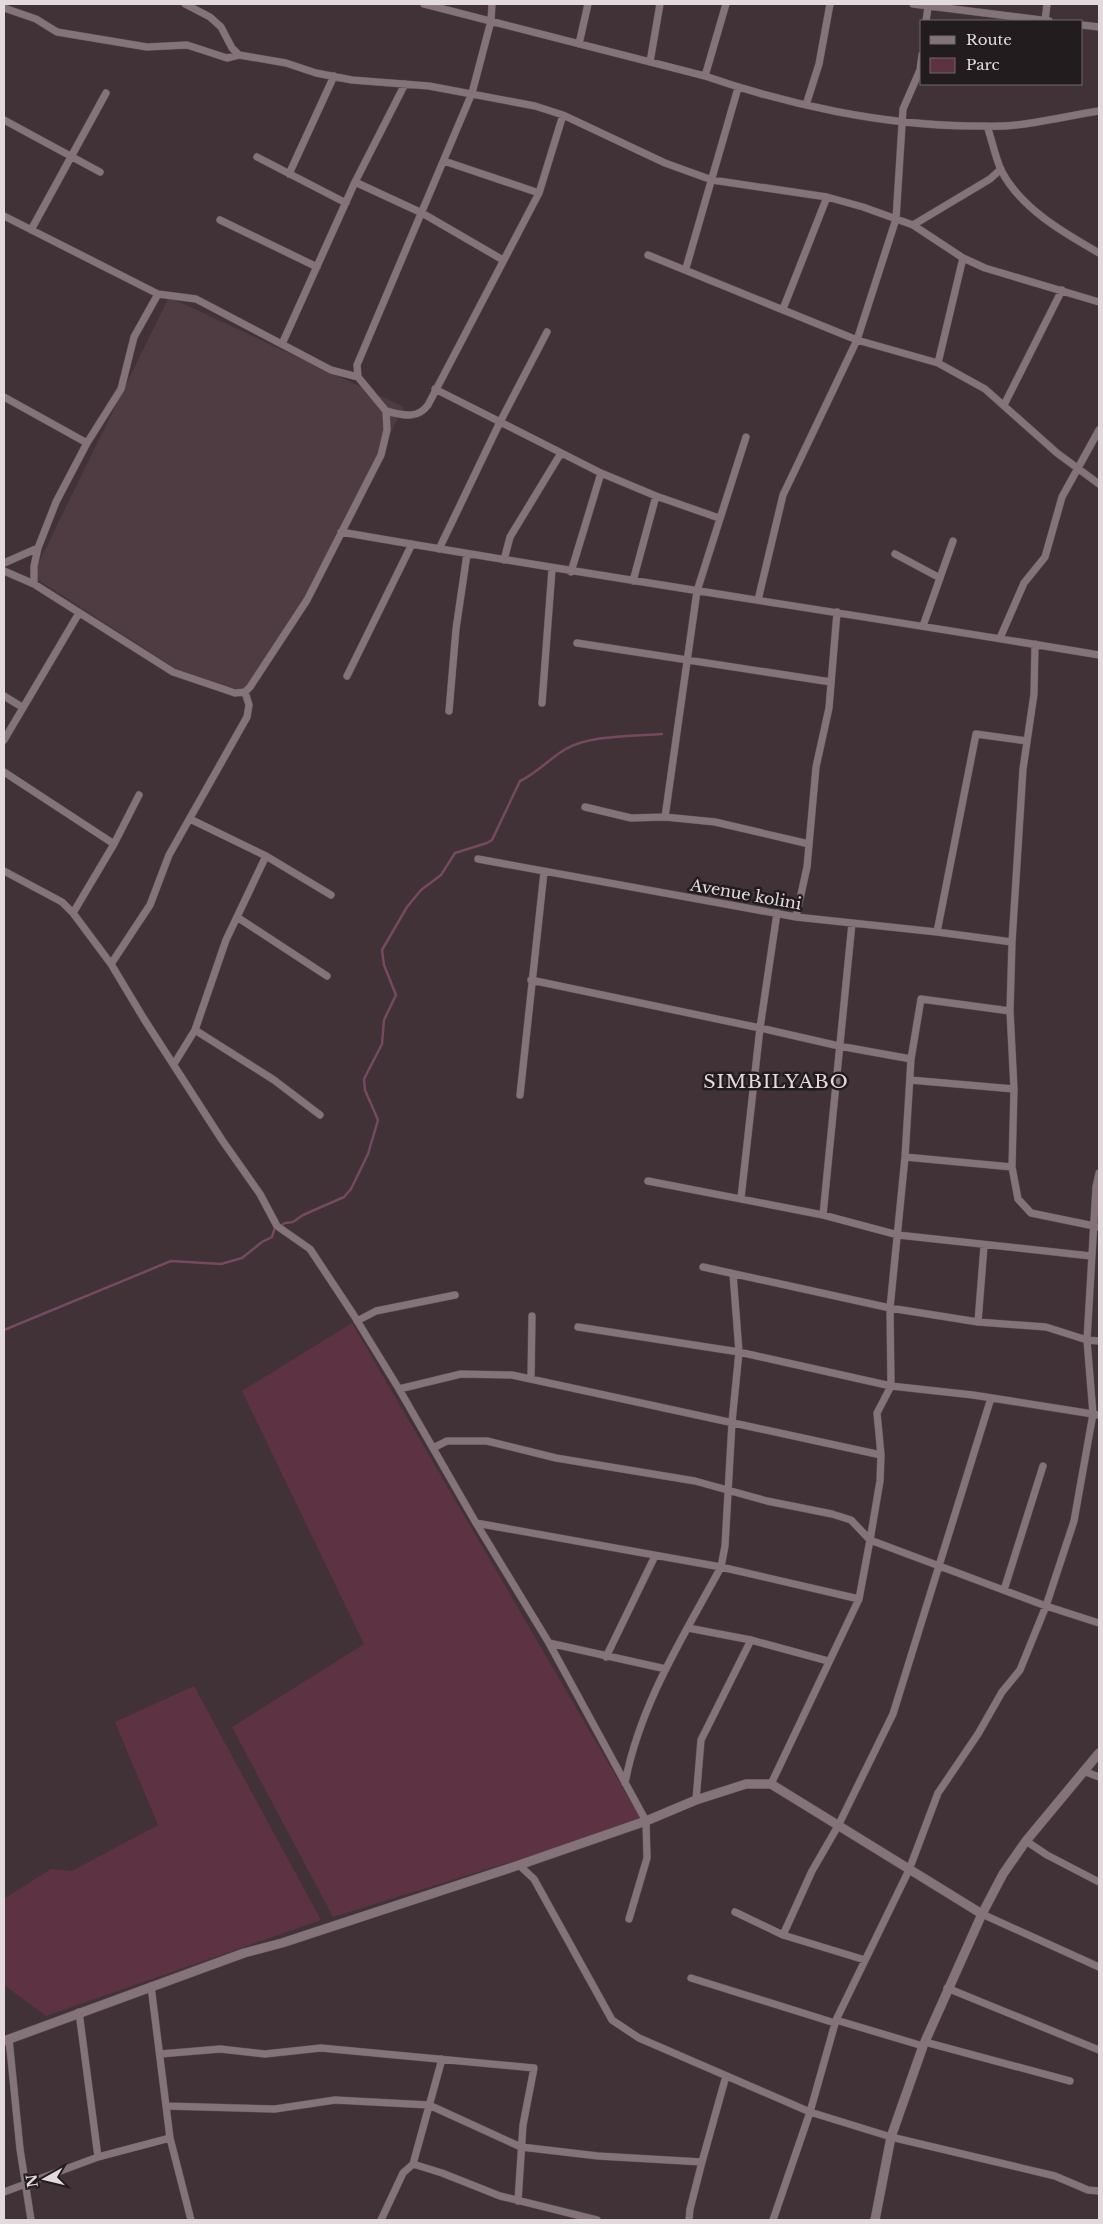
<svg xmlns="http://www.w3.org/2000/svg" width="1103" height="2224" viewBox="0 0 1103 2224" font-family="'Libre Baskerville',serif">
	<rect width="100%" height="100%" fill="#403237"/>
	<path fill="#4f3c42" d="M 169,297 L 404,407 L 307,595 L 243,691 L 178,670 L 32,576 Z"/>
	<path fill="#5d3344" d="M 352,1323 L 642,1821 L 333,1917 L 232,1727 L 364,1644 L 242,1391 Z
		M 194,1686 L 321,1920 L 46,2016 L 4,1985 L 4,1899 L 51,1869 L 72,1871 L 158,1825 L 115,1722 Z"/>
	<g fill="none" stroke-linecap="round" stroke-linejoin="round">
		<path stroke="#76495f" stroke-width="2.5" d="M 280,1226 L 285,1223 L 293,1222 L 303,1215 L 344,1197 L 351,1189 L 368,1154 L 378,1120 L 365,1090 L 364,1079 L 382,1044 L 384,1020 L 396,995 L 384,965 L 382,950 L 407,907 L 421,890 L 441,875 L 455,853 L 487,843 L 492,840 L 520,781 C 537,773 548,760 564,750 C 588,735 634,736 662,734
			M 4,1330 L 171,1261 L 221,1264 L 242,1258 L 262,1242 L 272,1237 L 275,1227"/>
		<g stroke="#5b4f53" stroke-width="8">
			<path id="minor" d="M 185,4 L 210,17 L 221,27 L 232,48 L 239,55 L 286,63 L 316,73 L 352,80 L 429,86 L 535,106 L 563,115 L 665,163 L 712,180 L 827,197 L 863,207 L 913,225 L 963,258 L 985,268 L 1099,302
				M 424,4 L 705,76 C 788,105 883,125 971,126 C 986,126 1002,127 1016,125 C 1044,122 1072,115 1099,111
				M 913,4 L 1049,21
				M 4,8 L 36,19 L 57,32 L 147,47 L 187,45 L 227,58 L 239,55
				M 926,21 L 928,7
				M 1045,21 L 1047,4
				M 1082,25 L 1099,27
				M 579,44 L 588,4
				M 650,62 L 660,4
				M 705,76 L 726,4
				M 806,105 L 819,64 L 830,4
				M 4,120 L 100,172
				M 987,126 C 992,140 995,156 1001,170 C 1020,208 1064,233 1099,253
				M 257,157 L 346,203
				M 444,161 L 539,193
				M 289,174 L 334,76
				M 355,182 L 422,213 L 503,260
				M 4,216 L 158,294 L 196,299 L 331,370 L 358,377
				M 220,220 L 317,267
				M 913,225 L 990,179 L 1001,169
				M 31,230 L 106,93
				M 648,255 L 857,340 L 938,363 L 985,389 L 1057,453 L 1099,484
				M 686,268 L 738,88
				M 783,309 L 827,197
				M 282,344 L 355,182 L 405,84
				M 938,363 L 963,258
				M 435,389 L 601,473 L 656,496 L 719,518
				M 4,397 L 87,443
				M 1004,405 L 1062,290
				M 386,411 C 402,415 417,420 428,405 L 539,193 L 563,115
				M 341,532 C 593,576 846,613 1099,655
				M 439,549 L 500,422 L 547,332
				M 895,554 L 940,578
				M 504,560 L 510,537 L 561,453
				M 4,563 L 38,548
				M 4,571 L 34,584 L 173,672 L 235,693 L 245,692 L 250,687 L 307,600 L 381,455 L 387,430 L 386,411 L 358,377 L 357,365 L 472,93 L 491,21 L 492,4
				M 571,572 L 601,473
				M 633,581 L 656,496
				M 34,584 L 34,566 L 38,548 L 56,502 L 87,443 L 121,389 L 134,337 L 158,294
				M 758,600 L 783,495 L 857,340 L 896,219 L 903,109 L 920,70 L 922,55
				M 923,626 L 953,541
				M 1000,638 L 1024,583 L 1045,557 L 1062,497 L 1099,430
				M 577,643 L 831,682
				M 1035,644 L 1034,694 L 1023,769 L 1012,942 L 1010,1011 L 1014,1089 L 1012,1167 L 1018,1199 L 1031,1213 L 1099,1227
				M 347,676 L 412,544
				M 4,696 L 22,707
				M 542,703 L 552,569
				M 449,711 L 456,629 L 467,554
				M 4,740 L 79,613
				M 4,772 L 114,844
				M 585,807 L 631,818 L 665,817 L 715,822 L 809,844
				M 665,817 L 697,591 L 746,437
				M 190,819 L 266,856 L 331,895
				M 478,859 L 796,917 L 937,932 L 1012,942
				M 4,871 L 62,902 L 73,913 L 111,964 L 144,1019 L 222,1140 L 260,1194 L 277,1226 L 310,1249 L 353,1314 L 399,1389 L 476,1523 L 549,1643 L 646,1821 L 647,1858 L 629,1919
				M 73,913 L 114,844 L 139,795
				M 237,917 L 327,976
				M 796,917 L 807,867 L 816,767 L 829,708 L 837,612
				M 937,932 L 976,734 L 1027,741
				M 111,964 L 150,905 L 169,855 L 247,717 L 249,705 L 245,692
				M 531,980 L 760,1028 L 839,1046 L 911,1059
				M 195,1030 L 274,1080 L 320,1115
				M 174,1064 L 195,1030 L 226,940 L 266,856
				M 910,1080 L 1014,1089
				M 520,1095 L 544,872
				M 905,1157 L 1012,1167
				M 648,1181 L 823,1215 L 898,1235 L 1091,1256
				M 741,1198 L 760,1028 L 777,913
				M 823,1215 L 852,923
				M 703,1267 L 890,1308 L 978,1322 L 1046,1327 L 1087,1340 L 1099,1341
				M 357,1321 L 376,1311 L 455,1295
				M 978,1322 L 984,1246
				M 578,1327 L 739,1352 L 891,1386 L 973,1395 L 1099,1415
				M 531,1378 L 532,1316
				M 399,1389 L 461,1374 L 512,1375 L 881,1455
				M 433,1448 L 447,1441 L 487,1441 L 556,1458 L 695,1481 L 767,1501 L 832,1514 L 851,1520 L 870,1540 L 1046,1606 L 1099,1623
				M 476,1523 L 721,1567 L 859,1599
				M 1004,1590 L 1043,1466
				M 688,1628 L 751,1640 L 828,1661
				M 549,1643 L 666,1669
				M 606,1657 L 655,1556
				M 1086,1772 L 1099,1777
				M 625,1783 C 640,1704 683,1637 721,1567 L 725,1546 L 732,1422 L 739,1352 L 733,1274
				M 771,1784 L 859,1599 L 870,1540 L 880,1481 L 881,1455 L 877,1413 L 891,1386 L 890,1308 L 905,1157 L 911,1059 L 921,999 L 1010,1011
				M 696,1800 L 701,1740 L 751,1640
				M 1026,1841 L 1047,1855 L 1099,1882
				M 519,1865 L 534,1879 L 612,2020 L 639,2038 L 810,2112 L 891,2137 L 1055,2176 L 1088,2190 L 1099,2191
				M 735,1912 L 783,1935 L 865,1960
				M 982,1914 L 1099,1967
				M 783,1935 L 812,1871 L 838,1826 L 893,1714 L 991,1398
				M 691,1978 L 835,2023
				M 151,1986 L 170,2138 L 191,2220
				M 947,1988 L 1099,2050
				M 79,2012 L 98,2157
				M 836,2020 L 923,2046
				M 9,2039 L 20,2149 L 31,2220
				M 925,2042 L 1070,2081
				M 160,2054 L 220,2049 L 265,2054 L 321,2048 L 534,2068 L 523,2125 L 518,2201
				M 166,2106 L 275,2109 L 335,2100 L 429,2105 L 521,2147 L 598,2156 L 702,2162
				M 413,2164 L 442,2173 L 500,2196 L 597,2220
				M 4,2192 L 98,2157 L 170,2138
				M 381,2220 L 403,2173 L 413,2164 L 442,2059
				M 689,2220 L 690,2209 L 702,2162 L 726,2076
				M 773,2220 L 810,2112 L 836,2020 L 909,1870 L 938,1793 L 978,1734 L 1002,1692 L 1020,1670 L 1046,1606 L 1074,1521 L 1093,1414 L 1087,1340 L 1096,1187 L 1099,1173"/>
		</g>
		<g stroke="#5b4f53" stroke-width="10">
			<path id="tertiary" d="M 4,2041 L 244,1953 L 282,1943 L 519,1865 L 646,1821 L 696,1800 L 746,1784 L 771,1784 L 982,1914
				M 875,2220 L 891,2137 L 923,2046 L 982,1914 L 1003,1874 L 1026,1841 L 1099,1753"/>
		</g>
		<use href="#minor" stroke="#847479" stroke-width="7"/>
		<use href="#tertiary" stroke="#847479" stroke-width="9"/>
	</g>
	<g text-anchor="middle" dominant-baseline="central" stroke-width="5" stroke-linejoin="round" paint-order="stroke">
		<g font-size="16" fill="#e3dadd" stroke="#221c1e">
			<text transform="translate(746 894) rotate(10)">Avenue kolini</text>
		</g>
		<g font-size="19" letter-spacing="1" fill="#e3dadd" stroke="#221c1e">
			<text x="776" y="1081">SIMBILYABO</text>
		</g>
	</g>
	<rect width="1103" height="2224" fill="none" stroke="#e3dadd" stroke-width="10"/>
	<rect x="920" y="20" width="162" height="65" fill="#221c1e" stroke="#6f686a"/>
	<rect x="930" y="36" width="25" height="8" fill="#847479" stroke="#6f686a"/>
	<text x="966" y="45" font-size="15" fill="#e3dadd">Route</text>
	<rect x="930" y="58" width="25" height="15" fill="#5d3344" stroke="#6f686a"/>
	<text x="966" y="70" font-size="15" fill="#e3dadd">Parc</text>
	<g transform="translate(45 2179) rotate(262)" stroke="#221c1e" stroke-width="4" paint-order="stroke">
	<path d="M0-4L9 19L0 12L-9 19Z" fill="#e3dadd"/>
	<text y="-8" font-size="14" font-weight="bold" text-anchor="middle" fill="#e3dadd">N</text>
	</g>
</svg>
